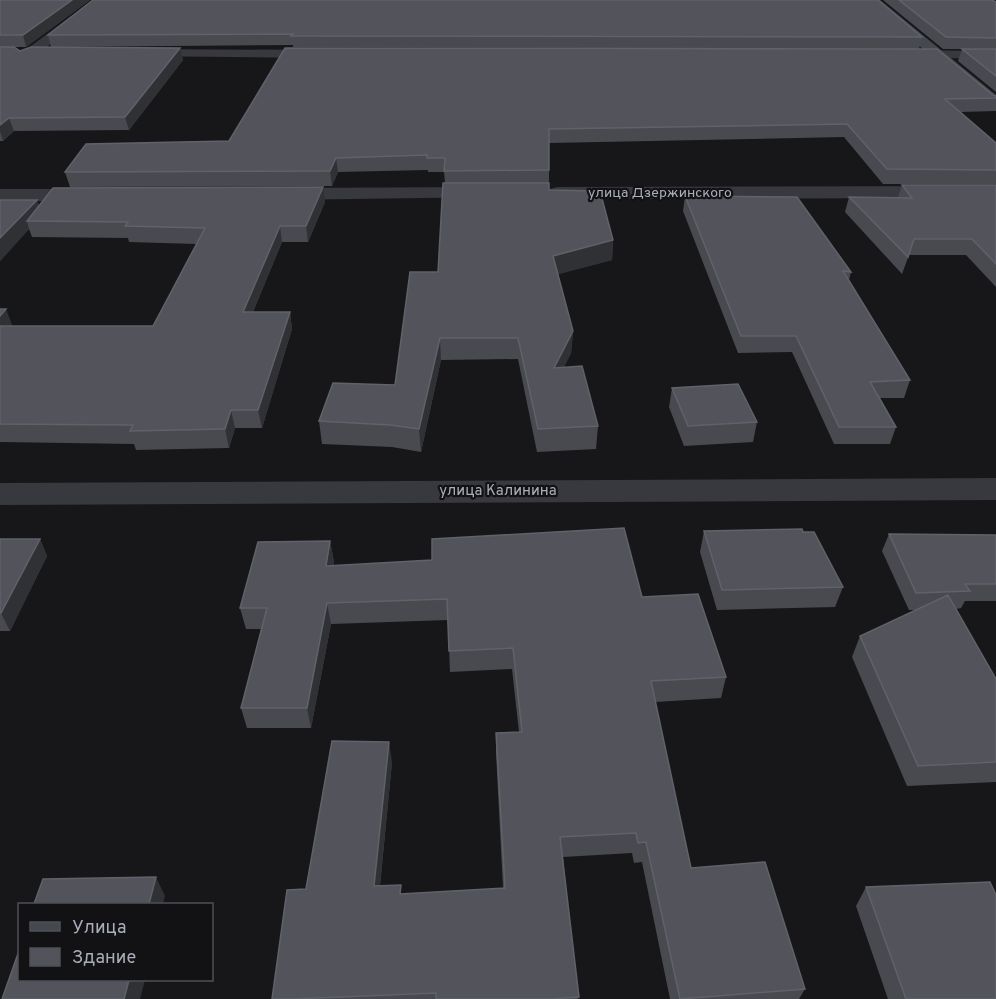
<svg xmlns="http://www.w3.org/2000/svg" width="996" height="999" viewBox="0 0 996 999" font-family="Overpass,sans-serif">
	<rect width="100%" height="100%" fill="#17171a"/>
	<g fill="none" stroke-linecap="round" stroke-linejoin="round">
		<path fill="#38393f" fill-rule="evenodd" d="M 93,0 L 107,0 L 6,79 L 0,81 L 0,69 Z
			M 137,49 L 325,50 L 332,54 L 325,58 L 132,56 L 130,53 Z
			M 902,50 L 996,51 L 996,59 L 897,57 L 895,54 L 897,51 Z
			M 996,186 L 996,198 L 557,199 L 550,197 L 547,193 L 550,189 L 557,187 Z
			M 487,187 L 494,189 L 497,193 L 494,197 L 281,200 L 274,198 L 271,194 L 274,190 L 281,188 Z
			M 0,189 L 91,189 L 98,191 L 101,195 L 98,199 L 91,201 L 0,201 Z
			M 996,478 L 996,500 L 0,505 L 0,483 Z"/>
		<path fill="#46484f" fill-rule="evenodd" d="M 866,0 L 880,0 L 996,95 L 996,108 L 990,107 Z"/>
	</g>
	<path fill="#484a4f" d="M 0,0 L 90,0 L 26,47 L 0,47 Z
		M 93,0 L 922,37 L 919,49 L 293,47 L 293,45 L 51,47 L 48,35 Z
		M 883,0 L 992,0 L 996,2 L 996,92 L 958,61 L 962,49 L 978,49 L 943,49 Z
		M 0,47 L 20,51 L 180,48 L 183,60 L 129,130 L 14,131 L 3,141 L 0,141 Z
		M 993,95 L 996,96 L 996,111 L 960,112 L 996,143 L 996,184 L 883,184 L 844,137 L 549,143 L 549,190 L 613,240 L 612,260 L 558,274 L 573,331 L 571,353 L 564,367 L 598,426 L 596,449 L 537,452 L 518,359 L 441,360 L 421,452 L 392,447 L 322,444 L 319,421 L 395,385 L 438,272 L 445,183 L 444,172 L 428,172 L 428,170 L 338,172 L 332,186 L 70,187 L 65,172 L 229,141 Z
		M 902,185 L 996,185 L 996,287 L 966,255 L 909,255 L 902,274 L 845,212 L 849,197 L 898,197 Z
		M 685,196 L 851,272 L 849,280 L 910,380 L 904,398 L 880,398 L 896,427 L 890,444 L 834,444 L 792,352 L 738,353 L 683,211 Z
		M 0,200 L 37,200 L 39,206 L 325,202 L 308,242 L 282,242 L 253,312 L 290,312 L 292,329 L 262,428 L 235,428 L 229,448 L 136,450 L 134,444 L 0,442 L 0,309 L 12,326 L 153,326 L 197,244 L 129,242 L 128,238 L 32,237 L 29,229 L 0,261 Z
		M 672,388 L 757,422 L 753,442 L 684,446 L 669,407 Z
		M 704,531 L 803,532 L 843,587 L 835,607 L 717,610 L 700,552 Z
		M 889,534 L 996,535 L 996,601 L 965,601 L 961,608 L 956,609 L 996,679 L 996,782 L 907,786 L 852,657 L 860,636 L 916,610 L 909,610 L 882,551 Z
		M 0,539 L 40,539 L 47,556 L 10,631 L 0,631 Z
		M 330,541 L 334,562 L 333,565 L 642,597 L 726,677 L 721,698 L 655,702 L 691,868 L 805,989 L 799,999 L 670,999 L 642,862 L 634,863 L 632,853 L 563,857 L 578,999 L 272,999 L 306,889 L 392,762 L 380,886 L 402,894 L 503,888 L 496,753 L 496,733 L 519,732 L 512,669 L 450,672 L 448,620 L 331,624 L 311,728 L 247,728 L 241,708 L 261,629 L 246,629 L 240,608 Z
		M 866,887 L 996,999 L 888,999 L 856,906 Z"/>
	<path fill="#303135" d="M 72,0 L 90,0 L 26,47 L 23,35 Z
		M 180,48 L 183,60 L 129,130 L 125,117 Z
		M 9,118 L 14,131 L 3,141 L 0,131 L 0,125 Z
		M 336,158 L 338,172 L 332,186 L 330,171 Z
		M 323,187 L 325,202 L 308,242 L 306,226 Z
		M 37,200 L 42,215 L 27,221 L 29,229 L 0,261 L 0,238 Z
		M 280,226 L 282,242 L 246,329 L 243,312 Z
		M 613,240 L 612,260 L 552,276 L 553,256 Z
		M 6,309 L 13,327 L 0,342 L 0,316 Z
		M 290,312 L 292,329 L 262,428 L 258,410 Z
		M 573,331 L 571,353 L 553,390 L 554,368 Z
		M 440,338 L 441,360 L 421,452 L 419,429 Z
		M 231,410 L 235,428 L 229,448 L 225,429 Z
		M 40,539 L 47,556 L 10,631 L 1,613 Z
		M 330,541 L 334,562 L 330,586 L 326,566 Z
		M 327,603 L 331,624 L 311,728 L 307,708 Z
		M 389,742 L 392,762 L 378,905 L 374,886 Z
		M 156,877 L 165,896 L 163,904 L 149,904 Z
		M 129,980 L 145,980 L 140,999 L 124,999 Z"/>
	<path fill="#53545b" stroke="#60626a" stroke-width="1.5" d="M 0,0 L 72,0 L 23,35 L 0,35 Z
		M 93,0 L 878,0 L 922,37 L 291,36 L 293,34 L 48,35 Z
		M 899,0 L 992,0 L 996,2 L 996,38 L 946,37 Z
		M 0,47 L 14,47 L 20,51 L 31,47 L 180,48 L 125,117 L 9,118 L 0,125 Z
		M 285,48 L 937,49 L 993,95 L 996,96 L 996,98 L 945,99 L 996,143 L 996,170 L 887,169 L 847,124 L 549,129 L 549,170 L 444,171 L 445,158 L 427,158 L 427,155 L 336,158 L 330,171 L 65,172 L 86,144 L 229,141 Z
		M 962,49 L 996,49 L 996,76 Z
		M 443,183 L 549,183 L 549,190 L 600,191 L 613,240 L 553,256 L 573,331 L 554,368 L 582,366 L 598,426 L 538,429 L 518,338 L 440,338 L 419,429 L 390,425 L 319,421 L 333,383 L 395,385 L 410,272 L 438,272 Z
		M 902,185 L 996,185 L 996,264 L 972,239 L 914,239 L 908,257 L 849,197 L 912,198 Z
		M 323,187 L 306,226 L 280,226 L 243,312 L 290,312 L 258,410 L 231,410 L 225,429 L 130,431 L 133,425 L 0,424 L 0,326 L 153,326 L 205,228 L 125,226 L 128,222 L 27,221 L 53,188 Z
		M 685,196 L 797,197 L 851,272 L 843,271 L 910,380 L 870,382 L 896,427 L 839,427 L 796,336 L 741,336 Z
		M 0,200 L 37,200 L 0,238 Z
		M 0,309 L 6,309 L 0,316 Z
		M 738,384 L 757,422 L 688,426 L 672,388 Z
		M 624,528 L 642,597 L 698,594 L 726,677 L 651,681 L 691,868 L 765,862 L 805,989 L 680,999 L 646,842 L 638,843 L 636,833 L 560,837 L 579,997 L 552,999 L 436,999 L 436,993 L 293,999 L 272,999 L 287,890 L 306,889 L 332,741 L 389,742 L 374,886 L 401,885 L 400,894 L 505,888 L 496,733 L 522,732 L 513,648 L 449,651 L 447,599 L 327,603 L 307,708 L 241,708 L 267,608 L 240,608 L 258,542 L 330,541 L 326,566 L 432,560 L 432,539 Z
		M 802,529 L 803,532 L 814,532 L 843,587 L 722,590 L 704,531 Z
		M 889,534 L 996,535 L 996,584 L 965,584 L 970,591 L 916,593 Z
		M 0,539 L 40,539 L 1,613 L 0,613 Z
		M 948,595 L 996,679 L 996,762 L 918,766 L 860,636 Z
		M 156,877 L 149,904 L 34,904 L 43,879 Z
		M 990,882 L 996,895 L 996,999 L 906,999 L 866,887 Z
		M 20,948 L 20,980 L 129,980 L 124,999 L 2,999 Z"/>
	<g text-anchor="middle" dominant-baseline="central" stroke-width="4.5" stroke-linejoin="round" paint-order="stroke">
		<g font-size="14" fill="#a9aeba" stroke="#121215">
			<text x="660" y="193">улица Дзержинского</text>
		</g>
		<g font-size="15" fill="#a9aeba" stroke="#121215">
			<text x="498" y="491">улица Калинина</text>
		</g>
	</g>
	<rect x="18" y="903" width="195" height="78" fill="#121215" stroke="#4e5057" stroke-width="1.5"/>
	<rect x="30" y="922" width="30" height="9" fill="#46484f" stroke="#4e5057" stroke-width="1.5"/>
	<text x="72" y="933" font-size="18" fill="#a9aeba">Улица</text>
	<rect x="30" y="948" width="30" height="18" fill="#53545b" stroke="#4e5057" stroke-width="1.5"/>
	<text x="72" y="963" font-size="18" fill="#a9aeba">Здание</text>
</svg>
